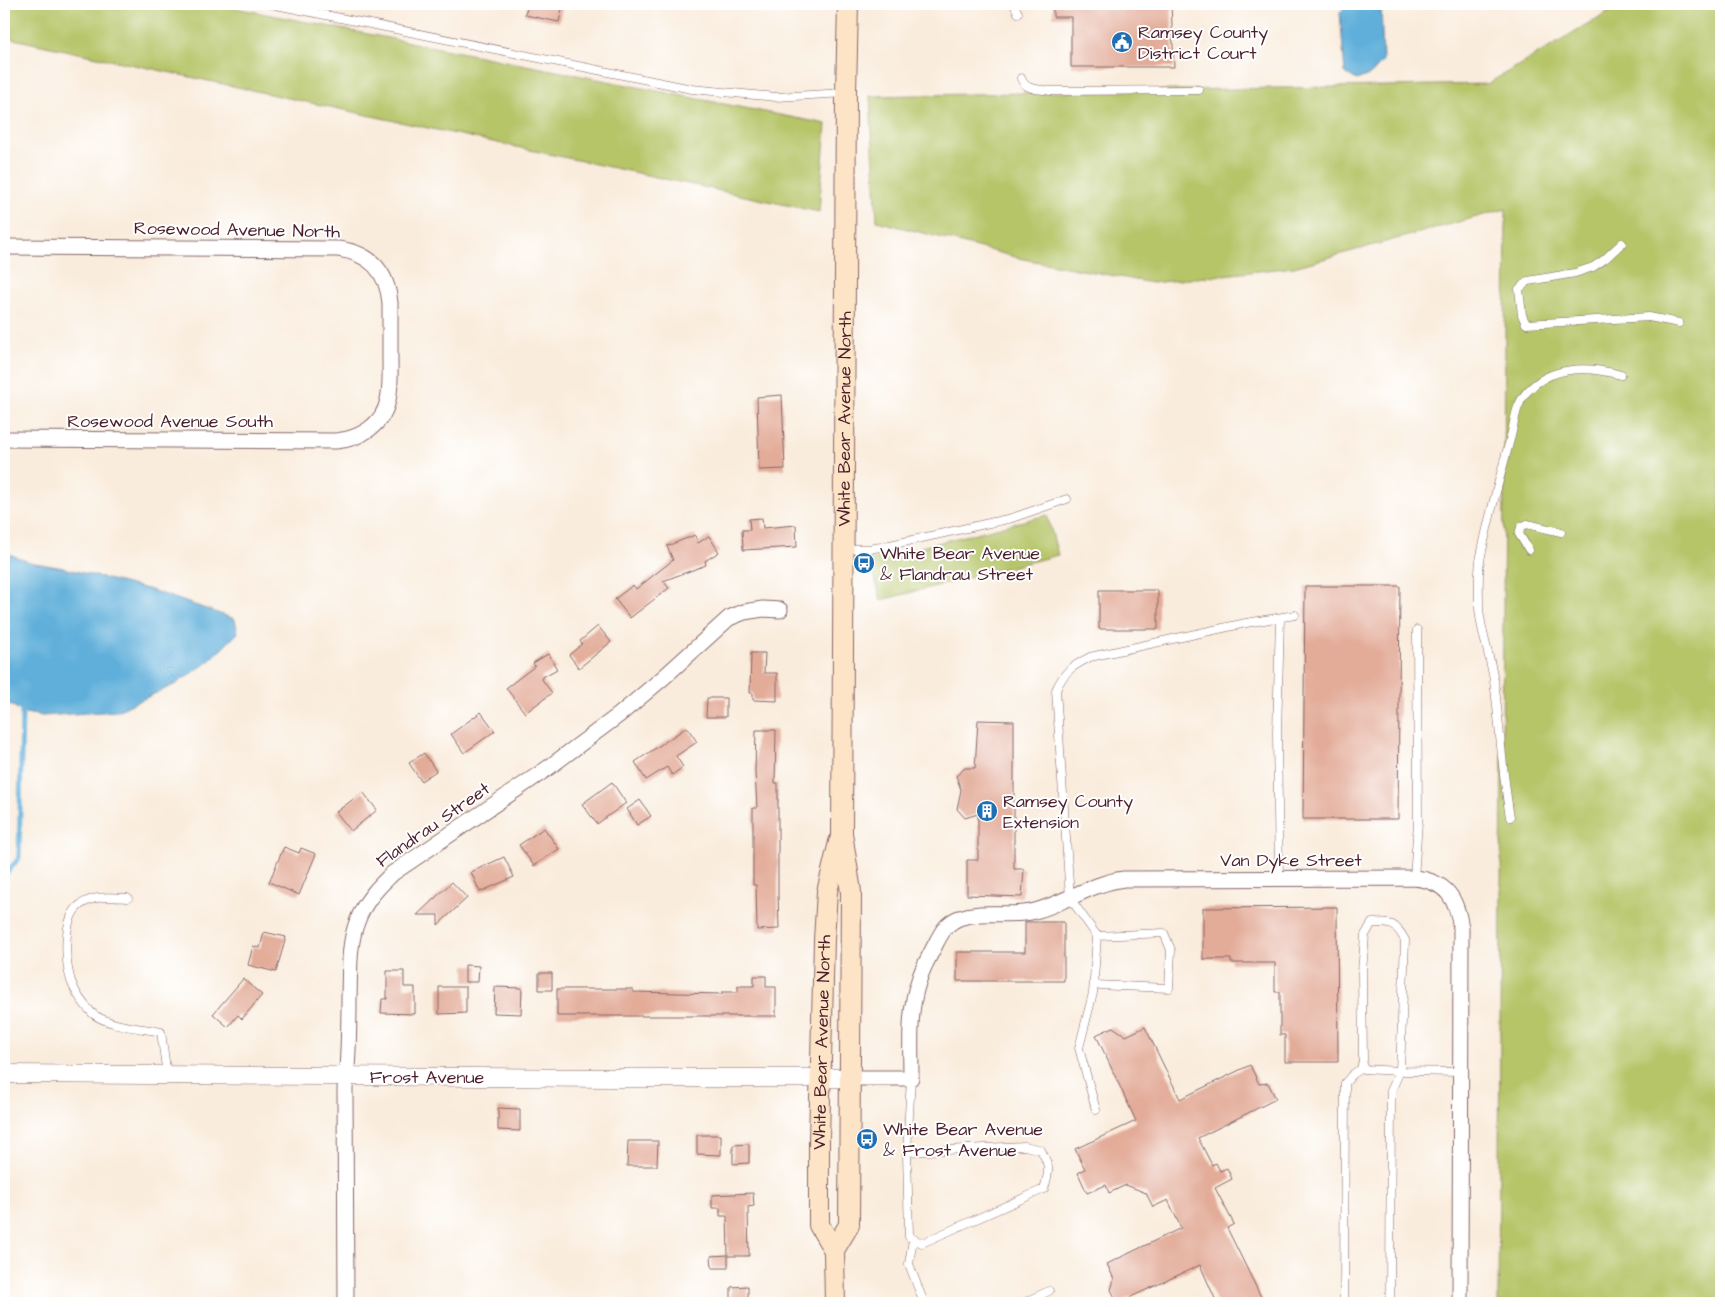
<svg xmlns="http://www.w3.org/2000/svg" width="1725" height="1307" viewBox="0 0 1725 1307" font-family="'Architects Daughter',sans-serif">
	<rect width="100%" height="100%" fill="#fff"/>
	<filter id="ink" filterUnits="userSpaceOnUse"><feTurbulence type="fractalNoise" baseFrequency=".02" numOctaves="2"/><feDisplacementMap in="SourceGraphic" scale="10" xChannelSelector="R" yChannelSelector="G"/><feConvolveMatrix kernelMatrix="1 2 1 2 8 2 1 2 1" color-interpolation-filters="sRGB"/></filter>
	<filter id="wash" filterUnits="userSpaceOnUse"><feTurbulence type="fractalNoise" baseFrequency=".0096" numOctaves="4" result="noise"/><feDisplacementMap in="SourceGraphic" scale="20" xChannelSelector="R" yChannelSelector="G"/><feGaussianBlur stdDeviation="1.12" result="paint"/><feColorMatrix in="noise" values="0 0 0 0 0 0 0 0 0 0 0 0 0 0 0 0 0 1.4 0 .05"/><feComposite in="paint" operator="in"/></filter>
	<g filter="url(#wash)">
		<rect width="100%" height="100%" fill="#f9ecdc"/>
		<path fill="#b5c568" stroke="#80724a" d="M 4,4 L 215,4 L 826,124 L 819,212 L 4,37 Z
			M 1623,4 L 1721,4 L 1721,1303 L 1498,1303 L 1506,209 L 1294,267 L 1152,283 L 1023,259 L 877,221 L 870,96 L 1487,84 Z
			M 1047,515 L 1058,555 L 881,600 L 870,560 Z"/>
		<path fill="#5fafda" stroke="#546782" d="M 1347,4 L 1381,4 L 1383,61 L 1371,74 L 1357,80 L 1345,73 L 1340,13 Z
			M 7,553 L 29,562 L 64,568 L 151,590 L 235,619 L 238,633 L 208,662 L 176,684 L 117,711 L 42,716 L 25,713 L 4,701 L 4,564 Z"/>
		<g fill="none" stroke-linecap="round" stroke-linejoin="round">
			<path stroke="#5fafda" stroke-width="5" d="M 4,876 L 19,858 L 22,711"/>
		</g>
		<g id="blocks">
			<path fill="#e3ac99" d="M 528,4 L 563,4 L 559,22 L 525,15 Z
				M 1053,4 L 1171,4 L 1174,67 L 1071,67 L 1071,17 L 1053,17 Z
				M 782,395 L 785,469 L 759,470 L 757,397 Z
				M 762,518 L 763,528 L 796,525 L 797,547 L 743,550 L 742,530 L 750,530 L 749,519 Z
				M 695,535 L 698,543 L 709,536 L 719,552 L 705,561 L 706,565 L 663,581 L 669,588 L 630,618 L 615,599 L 633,585 L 636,589 L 673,560 L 667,546 Z
				M 1305,586 L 1400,586 L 1398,819 L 1303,819 Z
				M 1099,590 L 1158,590 L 1158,629 L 1099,629 Z
				M 598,626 L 611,642 L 579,668 L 569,655 L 582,644 L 580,641 Z
				M 751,653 L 765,653 L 764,673 L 777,673 L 777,701 L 753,700 L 753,693 L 750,693 Z
				M 548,654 L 557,669 L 541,678 L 552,693 L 525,713 L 506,688 L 535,666 L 533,663 Z
				M 707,698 L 726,698 L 726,717 L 706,717 Z
				M 481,712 L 495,731 L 464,753 L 451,734 Z
				M 978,720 L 1014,721 L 1014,869 L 1024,869 L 1022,897 L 967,895 L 967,860 L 978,860 L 978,814 L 965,818 L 957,809 L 961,790 L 956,776 L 965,768 L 975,768 Z
				M 687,727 L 697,742 L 676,756 L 683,767 L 672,775 L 667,767 L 646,780 L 635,762 Z
				M 756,730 L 776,730 L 775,783 L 778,783 L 778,894 L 779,929 L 757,930 L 756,885 L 753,885 L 753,808 L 757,808 L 755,772 Z
				M 424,753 L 436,771 L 421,781 L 409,763 Z
				M 612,782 L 626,803 L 597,824 L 582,804 Z
				M 363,792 L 377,810 L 351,831 L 336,812 Z
				M 640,800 L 651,816 L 637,825 L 627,809 Z
				M 544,828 L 559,849 L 534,866 L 519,845 Z
				M 284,847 L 299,853 L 301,848 L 316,854 L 299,895 L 269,882 Z
				M 504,857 L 514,877 L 480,892 L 471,872 Z
				M 452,882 L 467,898 L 438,925 L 438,915 L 417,915 Z
				M 1337,907 L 1338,1062 L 1285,1062 L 1285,1035 L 1280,1035 L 1280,992 L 1275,992 L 1275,963 L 1231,963 L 1231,959 L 1203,959 L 1203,908 Z
				M 1025,922 L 1064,922 L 1064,981 L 957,981 L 957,952 L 1025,952 Z
				M 264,932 L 286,937 L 276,972 L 248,965 L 253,946 L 260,948 Z
				M 465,965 L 479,966 L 478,982 L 465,982 Z
				M 387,971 L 404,971 L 404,987 L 415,987 L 415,1014 L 381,1013 L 382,999 L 387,999 Z
				M 539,973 L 552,973 L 552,990 L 539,990 Z
				M 754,976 L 766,976 L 766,987 L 776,987 L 776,1016 L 557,1016 L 557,989 L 633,989 L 632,992 L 722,994 L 722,992 L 738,992 L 738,986 L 754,986 Z
				M 243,979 L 262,995 L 242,1019 L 238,1015 L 228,1027 L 213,1014 Z
				M 439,987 L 466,987 L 466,1013 L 439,1014 Z
				M 495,987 L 522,988 L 521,1014 L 494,1013 Z
				M 1113,1027 L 1126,1036 L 1145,1027 L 1180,1099 L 1250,1065 L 1259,1084 L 1268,1083 L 1276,1099 L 1198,1138 L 1212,1165 L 1216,1163 L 1220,1171 L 1227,1168 L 1232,1179 L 1215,1188 L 1234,1224 L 1227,1228 L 1264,1303 L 1217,1303 L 1200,1265 L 1118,1303 L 1111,1290 L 1114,1279 L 1107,1264 L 1181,1228 L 1168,1200 L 1153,1207 L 1146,1193 L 1126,1185 L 1109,1193 L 1106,1185 L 1087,1193 L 1078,1173 L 1085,1169 L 1075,1149 L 1136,1121 L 1096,1035 Z
				M 498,1108 L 520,1109 L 520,1131 L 498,1130 Z
				M 697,1135 L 721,1135 L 721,1155 L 697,1154 Z
				M 628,1141 L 658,1141 L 657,1166 L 627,1166 Z
				M 749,1144 L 749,1163 L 733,1164 L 733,1145 Z
				M 753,1193 L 754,1206 L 748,1207 L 749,1256 L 728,1256 L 728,1268 L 712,1268 L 711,1256 L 728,1255 L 727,1216 L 720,1216 L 720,1208 L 712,1208 L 712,1195 Z
				M 748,1286 L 748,1303 L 731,1303 L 731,1287 Z"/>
		</g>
	</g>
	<g filter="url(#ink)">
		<use href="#blocks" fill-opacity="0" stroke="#876769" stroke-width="1"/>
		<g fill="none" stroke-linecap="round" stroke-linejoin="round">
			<g stroke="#876769" stroke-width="9">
				<path id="service" d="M 271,4 L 692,89 L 776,97 L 845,93
					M 1014,4 L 1018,13
					M 1021,78 C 1025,91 1040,89 1051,91 L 1199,90
					M 1622,243 L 1605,259 L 1593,267 L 1575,273 L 1528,281 L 1519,289 L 1522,315 L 1526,324 L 1649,317 L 1679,323
					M 844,549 L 868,549 L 881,547 L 1012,518 L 1067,499
					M 1529,550 L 1519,534 L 1521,527 L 1527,524 L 1561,532
					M 1510,817 C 1502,772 1500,726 1494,681 C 1491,658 1480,630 1479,607 C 1479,592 1478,575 1480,561 C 1488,519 1500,477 1511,436 C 1515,421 1515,406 1526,393 C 1550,365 1588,366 1621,375
					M 1414,878 L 1418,822 L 1417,630
					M 1279,879 L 1277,733 L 1280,618
					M 128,898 C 111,897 94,895 80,905 C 62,918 65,962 71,981 C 75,992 84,1005 92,1013 C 107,1026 142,1028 161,1032 L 167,1075
					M 1094,985 L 1169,988 L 1171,950 L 1164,933 L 1097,936
					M 1096,1110 L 1079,1048 L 1093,993 L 1097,936 L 1070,898 L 1056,690 C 1064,671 1073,666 1090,657 L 1246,623 L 1295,615
					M 907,1152 L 1025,1146 L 1041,1150 C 1050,1167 1050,1169 1044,1189 L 922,1243 L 909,1237 L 907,1152 L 911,1078
					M 913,1239 L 909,1264 L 924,1303
					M 1023,1303 L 1049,1291
					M 1344,1303 L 1345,1083 L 1353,1074 L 1361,1069 L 1363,1060 L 1362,972 L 1365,935 L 1372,923 C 1391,923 1395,922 1405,940 L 1400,1071 L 1361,1069
					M 1390,1303 L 1391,1091 L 1400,1071 L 1461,1072"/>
			</g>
			<g stroke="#876769" stroke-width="17">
				<path id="minor" d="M 4,247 L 338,249 C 369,253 387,270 390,303 C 390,321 390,339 390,357 C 390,372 391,386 388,400 C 383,425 360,439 336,441 L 4,439
					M 850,1078 L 911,1078 C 911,1046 908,1011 919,980 C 922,969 928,959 933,949 C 940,936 944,924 959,918 C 986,909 1011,918 1035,911 C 1065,903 1092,883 1124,879 L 1414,878 C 1447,881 1457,899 1461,929 L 1460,1303
					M 346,1303 L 345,1089 C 349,1058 349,1028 349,997 C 350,972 348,946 357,922 C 364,902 378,887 393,873 L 548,768 L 619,715 L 664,677 L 729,618 L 744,612 L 763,609 L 780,610"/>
			</g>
			<g stroke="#876769" stroke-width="19">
				<path id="tertiary" d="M 4,1074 L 612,1078 L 850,1078"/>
			</g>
			<g stroke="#876769" stroke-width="22">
				<g id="secondary">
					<path id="s1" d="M 834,1250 L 849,1225 L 851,892 L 842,833 L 846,93 L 848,4"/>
					<path id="s2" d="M 835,1303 L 834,1250 L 819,1225 L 819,1140 L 824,940 L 827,892 L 839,842"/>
				</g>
			</g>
			<use href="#service" stroke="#fff" stroke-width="8"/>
			<use href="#minor" stroke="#fff" stroke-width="15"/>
			<use href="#tertiary" stroke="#fff" stroke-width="18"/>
			<use href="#secondary" stroke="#fee4c6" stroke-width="20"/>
		</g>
	</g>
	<defs>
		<g id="civic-disc" transform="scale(1.125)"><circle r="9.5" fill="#1f6fb2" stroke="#fff"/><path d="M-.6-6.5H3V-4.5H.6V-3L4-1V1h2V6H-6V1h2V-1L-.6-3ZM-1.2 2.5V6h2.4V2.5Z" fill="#fff"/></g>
		<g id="bus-disc" transform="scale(1.125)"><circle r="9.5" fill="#1f6fb2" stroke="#fff"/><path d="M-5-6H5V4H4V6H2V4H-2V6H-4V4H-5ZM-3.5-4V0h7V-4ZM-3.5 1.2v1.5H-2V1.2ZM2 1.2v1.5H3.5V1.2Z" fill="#fff"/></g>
		<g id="building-disc" transform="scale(1.125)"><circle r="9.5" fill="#1f6fb2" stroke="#fff"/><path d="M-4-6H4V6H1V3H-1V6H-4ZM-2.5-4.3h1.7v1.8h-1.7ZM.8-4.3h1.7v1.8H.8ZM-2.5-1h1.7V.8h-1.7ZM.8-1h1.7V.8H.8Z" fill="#fff"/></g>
	</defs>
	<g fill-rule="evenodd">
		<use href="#civic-disc" x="1122" y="42"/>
		<use href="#bus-disc" x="864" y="563"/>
		<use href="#building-disc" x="987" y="811"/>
		<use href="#bus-disc" x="867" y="1139"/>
	</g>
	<g text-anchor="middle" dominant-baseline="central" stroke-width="4" stroke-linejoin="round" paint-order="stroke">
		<g font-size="18" fill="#4a1f2b" stroke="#fff" text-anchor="start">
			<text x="1138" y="32">Ramsey County<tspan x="1138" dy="21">District Court</tspan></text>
			<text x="880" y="553">White Bear Avenue<tspan x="880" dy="21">&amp; Flandrau Street</tspan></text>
			<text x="1003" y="801">Ramsey County<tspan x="1003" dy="21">Extension</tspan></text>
			<text x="883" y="1129">White Bear Avenue<tspan x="883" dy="21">&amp; Frost Avenue</tspan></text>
		</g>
		<g font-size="18" fill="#4a1f2b" stroke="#fff">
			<text transform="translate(237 230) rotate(1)">Rosewood Avenue North</text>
			<text stroke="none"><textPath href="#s1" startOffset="836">White Bear Avenue North</textPath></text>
			<text x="170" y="421">Rosewood Avenue South</text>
			<text transform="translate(433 825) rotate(-35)">Flandrau Street</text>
			<text x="1291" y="860">Van Dyke Street</text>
			<text stroke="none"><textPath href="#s2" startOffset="265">White Bear Avenue North</textPath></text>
			<text x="427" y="1077">Frost Avenue</text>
		</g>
	</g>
	<rect width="1725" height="1307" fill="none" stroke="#fff" stroke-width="20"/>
</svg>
